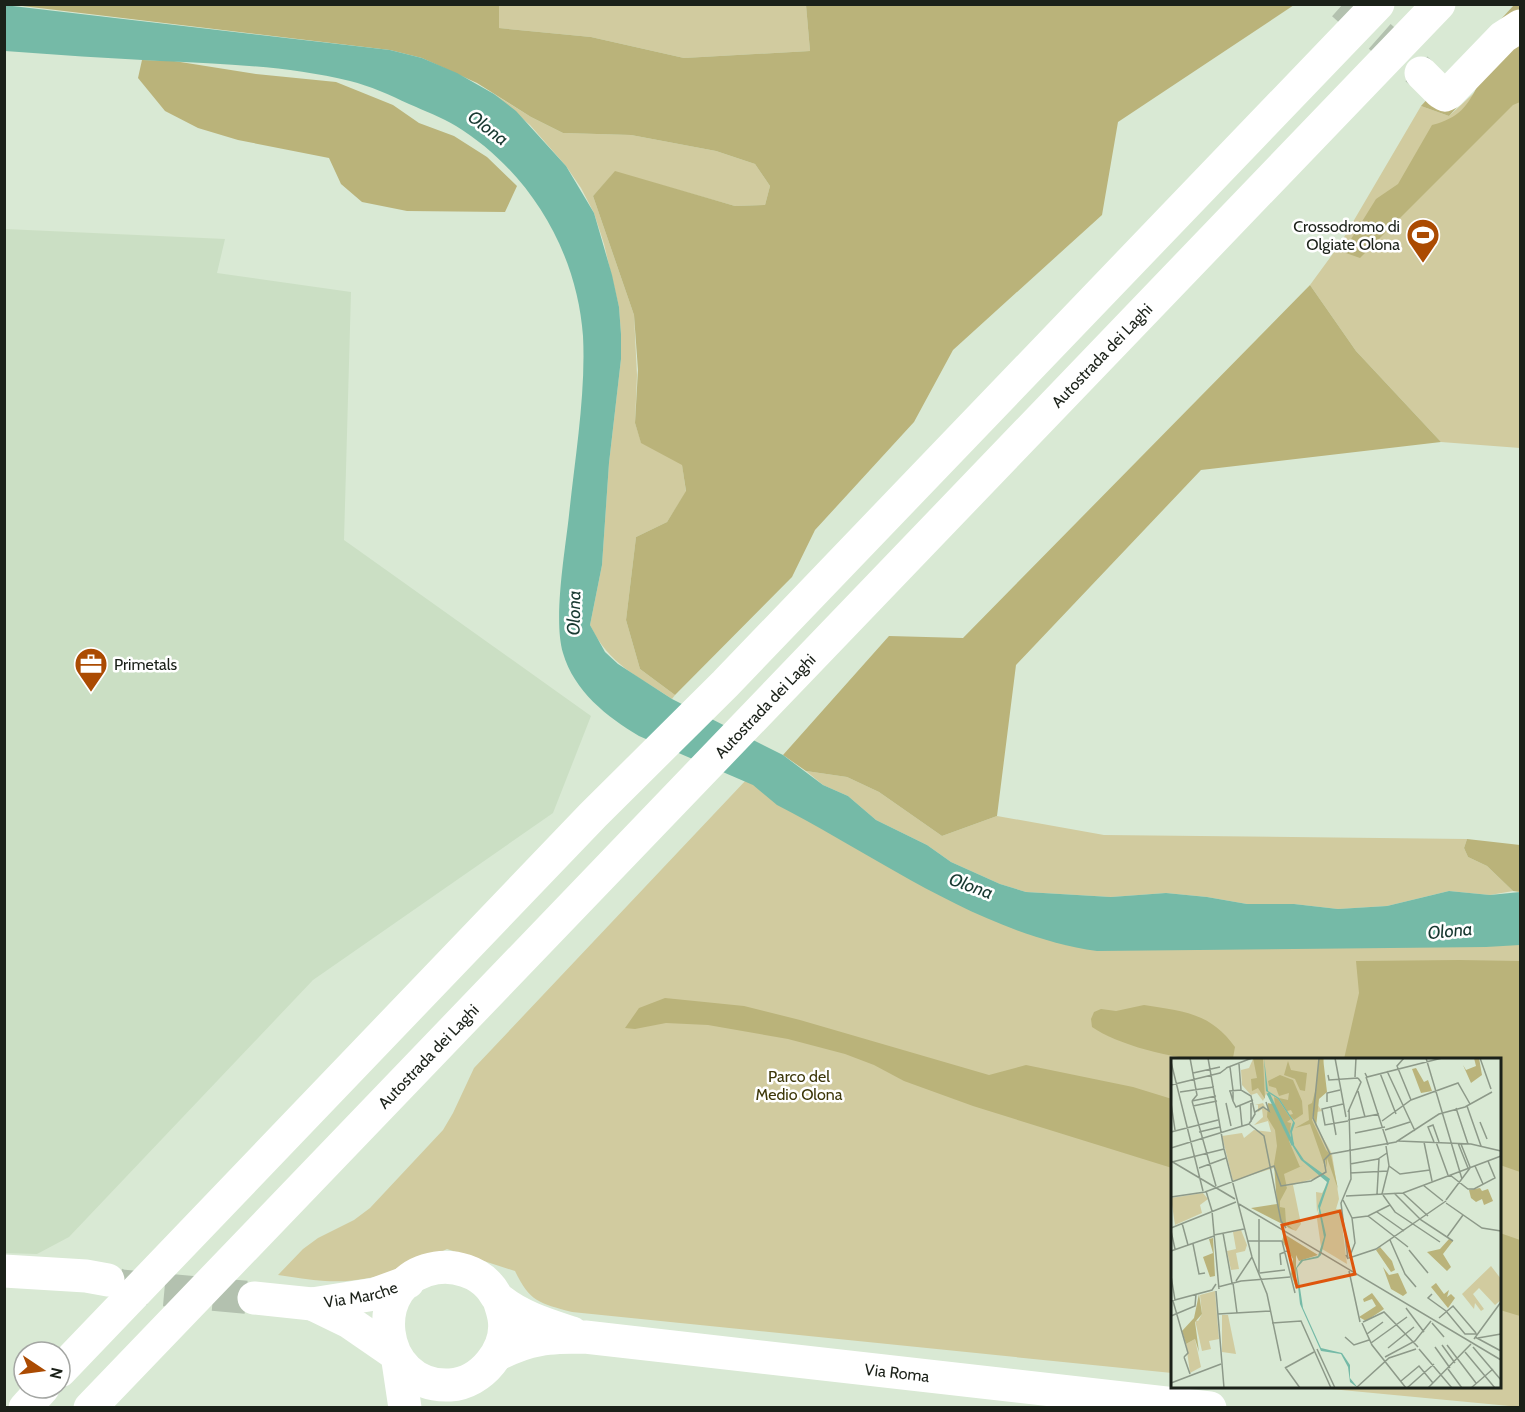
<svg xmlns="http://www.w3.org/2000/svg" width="1525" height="1412" viewBox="0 0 1525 1412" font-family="Cabin,sans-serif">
	<rect width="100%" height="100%" fill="#d9e9d4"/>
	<path fill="#cbdfc4" d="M 5,229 L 225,239 L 217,273 L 351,292 L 344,540 L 591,716 L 553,813 L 313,980 L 69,1237 L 37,1254 L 4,1253 Z"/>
	<path fill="#d1cb9f" d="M 499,5 L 806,5 L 810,51 L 684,58 L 591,37 L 499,28 Z
		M 1520,51 L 1520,448 L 1441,442 L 1356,351 L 1310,285 L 1340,244 L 1421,106 L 1449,116 Z
		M 494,94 L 531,117 L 563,133 L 631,135 L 716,151 L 755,164 L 770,186 L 765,205 L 735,206 L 615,172 L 593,196 L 634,315 L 637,375 L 635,423 L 641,442 L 682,464 L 686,492 L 667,522 L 636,537 L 626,620 L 640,669 L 675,695 L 672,699 C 638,676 609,665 590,625 L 602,565 L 609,463 L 621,359 L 621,334 L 619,307 L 604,244 L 594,213 L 581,188 L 566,166 L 530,125 Z
		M 806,771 L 847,777 L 879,792 L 942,836 L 997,816 L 1104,835 L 1467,839 L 1464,848 L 1468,857 L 1487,866 L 1513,891 L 1490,895 L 1449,891 L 1387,906 L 1338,909 L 1294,904 L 1247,904 L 1207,897 L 1166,893 L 1111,897 L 1026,892 L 1000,884 L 951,862 L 927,845 L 876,820 L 848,796 L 823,785 Z
		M 747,779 L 1026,916 L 1520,910 L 1520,1407 L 1310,1387 L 1500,1386 L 1500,1060 L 1172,1060 L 1172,1373 L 572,1312 C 539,1303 530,1302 515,1271 L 447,1249 C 409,1268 369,1284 325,1281 C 310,1280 294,1277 278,1275 L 303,1249 L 318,1238 L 354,1220 L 370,1208 L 443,1130 L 453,1113 L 474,1068 Z"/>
	<path fill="#bab37a" d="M 14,5 L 499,5 L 499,28 L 591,37 L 684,58 L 810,51 L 806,5 L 1294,5 L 1118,122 L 1102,215 L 953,350 L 914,422 L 815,530 L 792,577 L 675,695 L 640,669 L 626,620 L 636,537 L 667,522 L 686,491 L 682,465 L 641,443 L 635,423 L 638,370 L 634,315 L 593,196 L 615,171 L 735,206 L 765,205 L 770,186 L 755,164 L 716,151 L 631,135 L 563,133 L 531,117 L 477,83 L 422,58 L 390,50 Z
		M 1514,5 L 1520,5 L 1520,102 L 1513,105 L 1360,258 L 1343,252 L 1376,199 L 1398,184 L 1432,125 C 1459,118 1467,107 1479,83 L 1449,116 L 1421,106 Z
		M 142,60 L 174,61 L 256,74 L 336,82 L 393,105 L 419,123 L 454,136 L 487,157 L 517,186 L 505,212 L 407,211 L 362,202 L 341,184 L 329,158 L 238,140 L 198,128 L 165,111 L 138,78 Z
		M 1310,285 L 1356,351 L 1441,442 L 1201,470 L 1016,665 L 997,816 L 942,836 L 879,792 L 847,777 L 806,771 L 783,755 L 889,636 L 963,638 Z
		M 1467,839 L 1520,845 L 1520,892 L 1513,891 L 1487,866 L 1468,857 L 1464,848 Z
		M 1459,960 L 1520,961 L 1520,1172 L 1500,1165 L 1500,1060 L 1344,1059 L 1359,993 L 1356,961 Z
		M 665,998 L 744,1006 L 800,1020 L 989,1075 L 1026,1065 L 1133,1087 L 1172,1099 L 1172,1168 L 973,1106 L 904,1081 L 874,1065 L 845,1054 L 788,1039 L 708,1025 L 666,1023 L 635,1029 L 625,1028 L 639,1008 Z
		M 1144,1005 C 1183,1011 1211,1013 1235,1047 L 1233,1058 C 1199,1067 1120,1047 1092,1027 L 1091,1019 L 1094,1012 L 1101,1009 L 1116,1011 Z
		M 1500,1233 L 1520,1240 L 1520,1316 L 1500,1310 Z"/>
	<path fill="#75baa7" d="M 4,5 L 390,50 L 422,58 L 457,73 L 494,94 L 516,111 L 566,166 L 594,213 L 612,275 L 619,307 L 621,334 L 621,359 L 609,463 L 602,565 L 590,625 L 605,652 L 618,664 L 672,699 L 783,755 L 823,785 L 848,796 L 876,820 L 927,845 L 951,862 L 1000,884 L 1026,892 L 1111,897 L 1166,893 L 1207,897 L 1247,904 L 1294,904 L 1338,909 L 1387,906 L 1449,891 L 1490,895 L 1520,892 L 1520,945 L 1486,947 L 1097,951 C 980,934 880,858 777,805 L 753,785 L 639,736 C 607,717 574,691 563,653 C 553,619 565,552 569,515 C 575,458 586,393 583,336 C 577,251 529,171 456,126 C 441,117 425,111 409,104 C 390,95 370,86 350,81 C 288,66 224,64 160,61 C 108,58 56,55 5,51 Z"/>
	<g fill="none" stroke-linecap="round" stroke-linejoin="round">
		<path stroke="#b3c1af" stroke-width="33" stroke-dasharray="33 16" stroke-linecap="butt" d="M 1343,4 L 1421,73
			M 116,1284 L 121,1286 L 254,1298"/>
		<g stroke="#fff" stroke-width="33">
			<path d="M 1421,73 L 1440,92 L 1445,95 L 1449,93 L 1503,37 L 1520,26"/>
			<path d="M 4,1271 L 86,1276 L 108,1280"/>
			<path id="s1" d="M 254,1298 L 312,1304 L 375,1294 L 408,1282"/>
			<path d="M 499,1300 C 501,1306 503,1312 504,1318 C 509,1349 482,1383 450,1385 C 377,1389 365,1279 436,1268 C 455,1265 478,1272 490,1287 C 494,1291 496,1298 501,1301 C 521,1317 548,1325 572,1333"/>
			<path d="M 312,1304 L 349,1322 L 394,1353"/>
			<path id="s2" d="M 497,1355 C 528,1338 550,1337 585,1337 L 1210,1408"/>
			<path d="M 398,1361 L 405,1408"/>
		</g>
		<g stroke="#fff" stroke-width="33">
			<path d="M 60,1371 L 593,815 L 725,684 L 1378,4"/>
			<path d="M 25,1408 L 43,1388"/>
			<path id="s3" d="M 90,1408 L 1439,4"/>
		</g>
	</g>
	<defs>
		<g id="stadium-pin" transform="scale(1.725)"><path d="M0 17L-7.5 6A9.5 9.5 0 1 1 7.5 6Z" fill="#ab4b02" stroke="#fff"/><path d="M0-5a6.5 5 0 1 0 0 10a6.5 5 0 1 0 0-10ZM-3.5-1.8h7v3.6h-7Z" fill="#fff"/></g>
		<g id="office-pin" transform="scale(1.725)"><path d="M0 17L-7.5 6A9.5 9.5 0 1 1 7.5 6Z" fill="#ab4b02" stroke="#fff"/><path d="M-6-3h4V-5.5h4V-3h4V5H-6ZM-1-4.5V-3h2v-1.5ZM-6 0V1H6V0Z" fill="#fff"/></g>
	</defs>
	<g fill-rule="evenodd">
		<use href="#stadium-pin" x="1423" y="235"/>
		<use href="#office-pin" x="91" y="664"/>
	</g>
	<g text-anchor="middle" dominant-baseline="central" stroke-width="5" stroke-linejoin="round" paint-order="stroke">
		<g font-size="16" fill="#1b2119" stroke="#fff" text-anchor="end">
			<text x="1400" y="226">Crossodromo di<tspan x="1400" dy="18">Olgiate Olona</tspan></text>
			<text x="114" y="664" text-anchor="start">Primetals</text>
		</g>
		<g font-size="16" fill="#1b2119" stroke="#fff">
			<text stroke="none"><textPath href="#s3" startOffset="1460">Autostrada dei Laghi</textPath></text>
			<text stroke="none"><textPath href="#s3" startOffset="974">Autostrada dei Laghi</textPath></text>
			<text stroke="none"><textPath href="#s3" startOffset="488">Autostrada dei Laghi</textPath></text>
			<text stroke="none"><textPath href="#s1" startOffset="108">Via Marche</textPath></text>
			<text stroke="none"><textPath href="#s2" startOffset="405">Via Roma</textPath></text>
		</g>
		<g font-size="16" fill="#3d3709" stroke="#fff">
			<text x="799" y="1076">Parco del<tspan x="799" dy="18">Medio Olona</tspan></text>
		</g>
		<g font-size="18" font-style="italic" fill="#183931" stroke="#fff">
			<text transform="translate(488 128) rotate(37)">Olona</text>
			<text transform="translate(574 613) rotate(-89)">Olona</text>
			<text transform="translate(971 886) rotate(20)">Olona</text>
			<text transform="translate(1450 931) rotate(-6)">Olona</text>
		</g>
	</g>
	<g transform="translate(1171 1058)">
		<rect width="330" height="330" fill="#d9e9d4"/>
		<path d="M 153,0 L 146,46 L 151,53 L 146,54 L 144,65 L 161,96 L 168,141 L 165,151 L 169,151 L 176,206 L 151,191 L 151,186 L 150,189 L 146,161 L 151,138 L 146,155 L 145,134 L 151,135 L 159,122 L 151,118 L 122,127 L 130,166 L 125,173 L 117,170 L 107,144 L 116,129 L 106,109 L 62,123 L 51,78 L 71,75 L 73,80 L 83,72 L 100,74 L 97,63 L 83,67 L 92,59 L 91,51 L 87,54 L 87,47 L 84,47 L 92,45 L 98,56 L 102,53 L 103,44 L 95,36 L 92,43 L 86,35 L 80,37 L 71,27 L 70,12 L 78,10 L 82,1 ZM 32,135 L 37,141 L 29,147 L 31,155 L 4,167 L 0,140 ZM 70,172 L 76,187 L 74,193 L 65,195 L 68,211 L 60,212 L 56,193 L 65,191 L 62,174 ZM 320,208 L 330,221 L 330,242 L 324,247 L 308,230 L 302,236 L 313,251 L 310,253 L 304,245 L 303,251 L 291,236 ZM 44,233 L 48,281 L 38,283 L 40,291 L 31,293 L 24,262 L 27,263 L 31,256 L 29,237 ZM 51,257 L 57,257 L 65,296 L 51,294 ZM 24,281 L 30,309 L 19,315 L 15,286 Z" fill="#d1cb9f"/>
		<path d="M 82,0 L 92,0 L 94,41 L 87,30 L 81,33 L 80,21 L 86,20 ZM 148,0 L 152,0 L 156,34 L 148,41 L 145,69 L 142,56 L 141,62 L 155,92 L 160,97 L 167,131 L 156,100 L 156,110 L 154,101 L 158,97 L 153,101 L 155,112 L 139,66 L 124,70 L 138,62 L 137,47 L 141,45 L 145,30 ZM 303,0 L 308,0 L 311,17 L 300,25 L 292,7 L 295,12 L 305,8 ZM 117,3 L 120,12 L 136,15 L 134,33 L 129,32 L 124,21 L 113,17 ZM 245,10 L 253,24 L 257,22 L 261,33 L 250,35 L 241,11 ZM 109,17 L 122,22 L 131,43 L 132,56 L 123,62 L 118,57 L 122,56 L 120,52 L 116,53 L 108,40 L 117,42 L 118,35 L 108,38 L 105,30 L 98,28 L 97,23 ZM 98,38 L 104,47 L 103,39 L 107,41 L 120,61 L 116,64 L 120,65 L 118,83 L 129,109 L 133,107 L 113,116 L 116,130 L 109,143 L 109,149 L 114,150 L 115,165 L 123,172 L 80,150 L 106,146 L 103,106 L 106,88 L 104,72 L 96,59 L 97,45 L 101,46 ZM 309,130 L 311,133 L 317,131 L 322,143 L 313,147 L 311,141 L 305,144 L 300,140 L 298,132 ZM 113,176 L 147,197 L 128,203 L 125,197 L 125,230 L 120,216 L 122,201 L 111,183 ZM 42,180 L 44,218 L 39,219 L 32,199 L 42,195 L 38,181 ZM 278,181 L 282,183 L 272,196 L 280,209 L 276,213 L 256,194 L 269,191 ZM 209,189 L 221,203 L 224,212 L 220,214 L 205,192 ZM 212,209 L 218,217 L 227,215 L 236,235 L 232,238 L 220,231 ZM 265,225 L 273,236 L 278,232 L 276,239 L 280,236 L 284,240 L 277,250 L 260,229 ZM 201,235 L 213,251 L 195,263 L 188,259 L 205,248 L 201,241 L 193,244 L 192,241 ZM 28,236 L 31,256 L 24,264 L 28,294 L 24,281 L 15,286 L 11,273 L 23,260 Z" fill="#bab37a"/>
		<path d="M 93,0 L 97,33 L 108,40 L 124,65 L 121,74 L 123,87 L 133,102 L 159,121 L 149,150 L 155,177 L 150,197 L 147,200 L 132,203 L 126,210 L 132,250 L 150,290 L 171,295 L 179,307 L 179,320 L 187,330 L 179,324 L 177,309 L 170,296 L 150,293 L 129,246 L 125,210 L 130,202 L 147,198 L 153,179 L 147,148 L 156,124 L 130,102 L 121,87 L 119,73 L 122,64 L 107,41 L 95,33 Z" fill="#75baa7"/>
		<path fill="none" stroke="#75baa7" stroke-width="3" d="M 97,35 L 122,87"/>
		<path fill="none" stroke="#8d9989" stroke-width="1.5" d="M 19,0 L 26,37 L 21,43M 37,0 L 53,91 L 81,199 L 96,236 L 110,303M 148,0 L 142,60 L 159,96M 164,0 L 175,59M 233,0 L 226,8 L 240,42M 255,0 L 291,121M 309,0 L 320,31M 0,4 L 32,133M 68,6 L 70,32M 59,9 L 62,32M 55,10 L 81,0M 216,13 L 244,73M 22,15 L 49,9M 194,15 L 196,19 L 271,0M 209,15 L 225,56M 157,17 L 158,22 L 187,20M 184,19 L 185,0M 195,19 L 217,87M 0,27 L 49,15 L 57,9M 58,33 L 70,32 L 80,38 L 84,56 L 78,66M 59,33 L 62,43 L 62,32M 187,33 L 194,59M 9,34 L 43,29M 21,43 L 45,128M 21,43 L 45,38M 62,43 L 65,49 L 82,42M 156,44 L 156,35 L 169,32M 0,45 L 4,72M 55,45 L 60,68M 172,46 L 151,51 L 154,67 L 177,63M 22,48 L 46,43M 69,48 L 71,68M 296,48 L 310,88M 160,49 L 165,77M 285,50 L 297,86M 84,54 L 92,49 L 98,53 L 95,44M 177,54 L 190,24 L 187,20M 177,62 L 208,56M 211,63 L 240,42 L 287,25 L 299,46M 80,64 L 80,45M 309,64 L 316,81M 78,66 L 93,78 L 110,163 L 115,170M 214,72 L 239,64M 0,74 L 47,62M 28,74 L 49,69M 184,75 L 214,69M 227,83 L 300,86 L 330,93M 253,84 L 261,123M 263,84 L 257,69 L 262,67 L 268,84M 265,84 L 277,117M 287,85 L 297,110M 290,86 L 299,109M 0,90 L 78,66M 0,103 L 64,141M 1,104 L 53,91M 179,106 L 207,101 L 216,95M 218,108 L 229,116 L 259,112M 304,108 L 312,126M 28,110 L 55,100M 179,115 L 217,113M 279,117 L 297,131 L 303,131 L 324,120 L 317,103M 252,127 L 272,143M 35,133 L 41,153 L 48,231M 223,135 L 250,162 L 282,183M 232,135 L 257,158M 206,136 L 208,101M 211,136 L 218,108 L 215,88M 212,137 L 224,154 L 269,184M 175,138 L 232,135 L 330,98M 0,139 L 34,134 L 103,108 L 110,128 L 140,123 L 155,114 L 153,102 L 159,96 L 225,84 L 268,56 L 294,49 L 321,34M 172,142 L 181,160 L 184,185 L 179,198M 275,142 L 299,110M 275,145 L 311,170 L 330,173M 68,146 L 330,302M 206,154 L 233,173M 197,158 L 237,189M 181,160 L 197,158 L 219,147M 11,165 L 17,187M 0,170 L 65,144M 0,173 L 4,191M 52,175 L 61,225M 43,177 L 73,171M 276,179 L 292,157M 219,182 L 234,216 L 245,229M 76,183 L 111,183M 111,183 L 124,235M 22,186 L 28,216 L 34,215M 238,192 L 257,215M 0,193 L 43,178M 175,197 L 177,201 L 170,145 L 180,121 L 178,52M 178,200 L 205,191 L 275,143 L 272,145M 110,207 L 109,196 L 116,193M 178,213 L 189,264M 89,215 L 114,212M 88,217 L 88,161M 0,218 L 4,242M 65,223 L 81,199M 62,225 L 66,255M 47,229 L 70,223 L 119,219M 45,233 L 53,330M 261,236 L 257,240 L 275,253 L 294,276 L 306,276M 0,243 L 41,232 L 45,226M 2,243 L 17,295 L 13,299M 235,250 L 253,274M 47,256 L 99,253M 0,258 L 24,248 L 25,236M 268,260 L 282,248 L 305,275M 192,264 L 213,254 L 247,289M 101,265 L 130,263 L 160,330M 191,265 L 201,287 L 235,330M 261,265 L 273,279M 196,276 L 212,264M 174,279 L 183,287 L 198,282M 304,279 L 330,293M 307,280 L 330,276M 303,281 L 330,244M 200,285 L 236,259M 271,287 L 284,305M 276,287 L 305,325M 264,289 L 279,310M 302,289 L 330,322M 217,290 L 243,269M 146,291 L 164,330M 248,291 L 281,330M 294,294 L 324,330M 13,299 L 19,316M 214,299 L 244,283 L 260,263M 114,309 L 129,330M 114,310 L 143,294M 277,311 L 291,330M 230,323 L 248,308 L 262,325M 0,325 L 50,306M 185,330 L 218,300 L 245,291M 236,330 L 263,306M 257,330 L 300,286M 300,330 L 322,311"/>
		<path fill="#de560d" fill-opacity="0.15" stroke="#de560d" stroke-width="3" d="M 169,153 L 184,216 L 126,229 L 111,167 Z"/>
		<rect width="330" height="330" fill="none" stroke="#1b2119" stroke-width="3"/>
	</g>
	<rect width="1525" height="1412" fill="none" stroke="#1b2119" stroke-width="12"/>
	<g transform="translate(42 1370) rotate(103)"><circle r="28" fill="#ffffff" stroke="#a4a6a3" stroke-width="1.5"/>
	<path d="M0-4.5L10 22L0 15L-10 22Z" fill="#ab4b02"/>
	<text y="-9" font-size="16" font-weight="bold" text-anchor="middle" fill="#1b2119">N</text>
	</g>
</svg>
